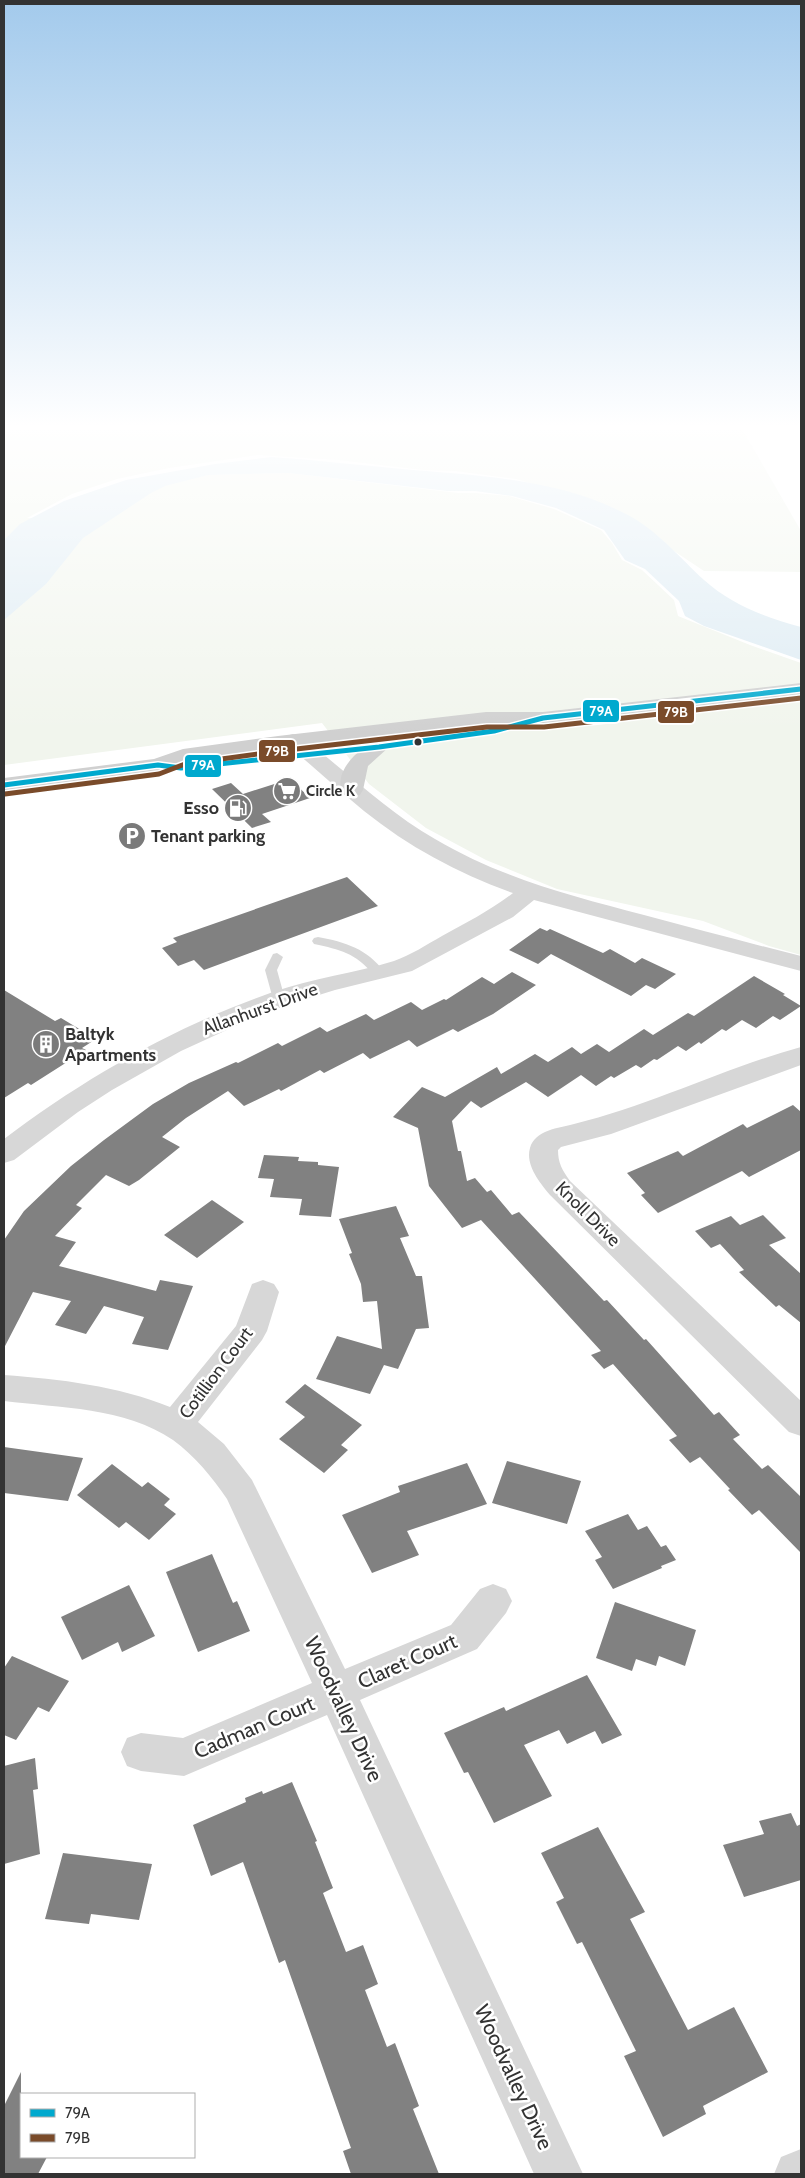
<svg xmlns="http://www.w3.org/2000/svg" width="805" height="2178" viewBox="0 0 805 2178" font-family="Cabin,sans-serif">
	<rect width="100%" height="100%" fill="#fff"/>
	<path fill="#f1f5ed" d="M 4,429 L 742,429 L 801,531 L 801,572 L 704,571 L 653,537 L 570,495 L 516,479 L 455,471 L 423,470 L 338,460 L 258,455 L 169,468 L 117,479 L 72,494 L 27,518 L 98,521 L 163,484 L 208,475 L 288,473 L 458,493 L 475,493 L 509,496 L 554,509 L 601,530 L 612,543 L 622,560 L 642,570 L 674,600 L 678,616 L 750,645 L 801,663 L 801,955 L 769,946 L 703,921 L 557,889 L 486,860 L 426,828 L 369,784 L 322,723 L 4,765 Z"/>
	<path fill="#ddebf3" d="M 271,457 C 315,460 358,465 402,469 C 479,476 556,478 626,514 C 656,529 679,557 704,580 C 732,605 765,617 801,627 L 801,660 L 704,626 L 685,616 L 679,601 L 645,569 L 625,560 L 604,530 L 556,508 L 512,496 L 475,491 L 448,491 L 288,473 L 208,475 L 165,486 L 151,493 L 83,538 L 46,584 L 4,620 L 4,540 L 20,524 L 64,501 L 126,480 L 215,464 Z"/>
	<path fill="#818181" d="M 290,779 L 310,798 L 262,814 L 271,822 L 252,828 L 212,789 L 231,783 L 243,794 Z
		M 347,877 L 378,906 L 204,970 L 194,960 L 178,966 L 162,948 L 177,942 L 173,938 Z
		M 540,928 L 547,931 L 550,929 L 603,953 L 610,949 L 635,963 L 642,958 L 676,974 L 655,989 L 646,985 L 631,996 L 551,954 L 538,964 L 509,950 Z
		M 512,972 L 536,985 L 493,1014 L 458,1032 L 453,1029 L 417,1047 L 409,1040 L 370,1059 L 363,1053 L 324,1073 L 320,1070 L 281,1091 L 279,1089 L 244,1106 L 228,1091 L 186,1118 L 162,1137 L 180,1147 L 139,1180 L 129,1186 L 106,1175 L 76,1205 L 82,1208 L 55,1236 L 76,1242 L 59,1266 L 156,1291 L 160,1280 L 193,1286 L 168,1350 L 132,1344 L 144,1317 L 104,1306 L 86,1334 L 55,1325 L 71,1301 L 33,1292 L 4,1348 L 4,1240 L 24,1211 L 71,1166 L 104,1140 L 153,1104 L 189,1083 L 236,1062 L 238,1063 L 278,1043 L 282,1046 L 320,1027 L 327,1032 L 366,1014 L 374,1020 L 411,1002 L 422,1010 L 444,999 L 446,1000 L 482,977 L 494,984 Z
		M 754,976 L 785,994 L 783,995 L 801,1006 L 780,1020 L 773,1016 L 756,1028 L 742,1020 L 726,1031 L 722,1029 L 701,1044 L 699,1042 L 686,1051 L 678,1046 L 657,1060 L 654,1059 L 641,1068 L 636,1065 L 614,1078 L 611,1076 L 596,1086 L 581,1075 L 548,1097 L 526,1082 L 481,1108 L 471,1101 L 452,1121 L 458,1151 L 461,1151 L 467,1181 L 475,1178 L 487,1192 L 491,1190 L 512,1215 L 519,1212 L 604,1301 L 607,1300 L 644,1340 L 646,1339 L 714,1415 L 719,1412 L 740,1435 L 733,1439 L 762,1469 L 768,1465 L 801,1497 L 801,1553 L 759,1510 L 752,1515 L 728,1490 L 730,1489 L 700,1457 L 690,1463 L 669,1440 L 677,1436 L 613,1364 L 604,1369 L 591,1355 L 601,1351 L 481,1220 L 462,1228 L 429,1186 L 418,1128 L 393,1117 L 422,1087 L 445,1097 L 497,1067 L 501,1074 L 535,1054 L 548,1062 L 572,1047 L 581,1054 L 597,1044 L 609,1052 L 644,1029 L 653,1035 L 688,1013 L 694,1016 Z
		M 4,990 L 55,1021 L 61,1018 L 96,1039 L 82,1048 L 86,1050 L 31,1085 L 28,1083 L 4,1098 Z
		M 793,1105 L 801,1112 L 801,1150 L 749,1177 L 742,1171 L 658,1213 L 641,1195 L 645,1193 L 627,1173 L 678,1151 L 683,1156 L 743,1124 L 747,1128 Z
		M 264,1155 L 299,1157 L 298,1161 L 318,1162 L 318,1165 L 339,1167 L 331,1217 L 299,1215 L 302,1199 L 270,1197 L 274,1179 L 258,1178 Z
		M 212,1200 L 244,1222 L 197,1258 L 164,1235 Z
		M 396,1206 L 409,1236 L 400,1238 L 416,1276 L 422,1276 L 429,1328 L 416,1329 L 398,1369 L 384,1365 L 370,1394 L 316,1379 L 337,1336 L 382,1349 L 377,1301 L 363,1302 L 361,1284 L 349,1254 L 352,1253 L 339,1219 Z
		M 763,1215 L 786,1238 L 769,1245 L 801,1274 L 801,1323 L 779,1305 L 776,1307 L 739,1272 L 744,1270 L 720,1244 L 711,1248 L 695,1231 L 731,1216 L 740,1225 Z
		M 305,1384 L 362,1425 L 341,1445 L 348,1450 L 324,1473 L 279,1439 L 305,1417 L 285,1402 Z
		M 4,1447 L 83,1458 L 68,1501 L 4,1493 Z
		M 507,1461 L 581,1481 L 567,1524 L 492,1503 Z
		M 467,1463 L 487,1504 L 407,1531 L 419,1555 L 372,1573 L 342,1515 L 400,1492 L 398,1486 Z
		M 112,1464 L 142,1487 L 148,1482 L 170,1499 L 164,1505 L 176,1514 L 149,1540 L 126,1522 L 119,1528 L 77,1495 Z
		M 628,1514 L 638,1530 L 647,1526 L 661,1547 L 666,1545 L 676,1560 L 661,1566 L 662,1568 L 613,1589 L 595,1560 L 602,1557 L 585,1531 Z
		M 212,1554 L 233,1603 L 237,1601 L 250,1631 L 198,1652 L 166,1572 Z
		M 129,1585 L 155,1636 L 122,1652 L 118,1642 L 82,1660 L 61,1617 Z
		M 615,1602 L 696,1630 L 685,1666 L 659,1656 L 656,1666 L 636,1659 L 632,1671 L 596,1658 Z
		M 12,1656 L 69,1681 L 49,1712 L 38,1707 L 16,1740 L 4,1735 L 4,1668 Z
		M 587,1675 L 622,1735 L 602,1744 L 595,1731 L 567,1744 L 559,1730 L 524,1745 L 552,1796 L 494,1823 L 468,1772 L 464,1773 L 444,1733 L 504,1707 L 506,1711 Z
		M 35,1758 L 38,1789 L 33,1790 L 40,1854 L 4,1864 L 4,1766 Z
		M 292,1782 L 317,1841 L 315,1842 L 333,1888 L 323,1893 L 346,1952 L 363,1945 L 378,1984 L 365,1990 L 387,2047 L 395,2043 L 419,2106 L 413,2109 L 439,2174 L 351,2174 L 343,2151 L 351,2148 L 285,1960 L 279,1963 L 243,1862 L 211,1876 L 193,1825 L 246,1802 L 245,1798 L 262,1791 L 263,1794 Z
		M 791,1813 L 797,1826 L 801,1824 L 801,1880 L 744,1897 L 723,1845 L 764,1834 L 759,1821 Z
		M 598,1827 L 645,1912 L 630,1919 L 688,2030 L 734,2007 L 768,2072 L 703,2106 L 706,2114 L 663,2137 L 624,2056 L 636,2051 L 582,1942 L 577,1944 L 556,1902 L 564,1898 L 541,1853 Z
		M 63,1853 L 152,1864 L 139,1920 L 91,1914 L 89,1924 L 45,1919 Z
		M 21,2072 L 21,2157 L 47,2157 L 38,2174 L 4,2174 L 4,2106 Z"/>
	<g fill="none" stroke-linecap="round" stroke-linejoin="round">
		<path fill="#d7d7d7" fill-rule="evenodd" d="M 318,937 C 345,942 368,949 384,972 L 382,975 L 374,975 C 354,952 341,950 314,944 L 312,941 L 314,938 Z
			M 277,953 L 283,957 L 277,970 L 285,999 L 279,1003 L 273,999 L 265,970 L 273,954 Z"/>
		<path fill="#d7d7d7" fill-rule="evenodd" d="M 293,734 L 300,736 C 345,770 386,811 435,839 C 501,878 571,896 644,915 C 696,929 749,943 801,956 L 801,971 L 534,900 L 513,917 L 412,971 L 335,990 L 290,1004 L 253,1018 L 181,1051 L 112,1090 L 78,1112 L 14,1160 L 4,1163 L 4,1139 C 86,1077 176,1026 273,992 C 313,978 355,973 394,961 C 411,955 426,945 442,936 C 466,923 491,910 513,893 C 459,874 409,847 364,811 C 337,789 313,766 286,744 L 283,740 L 286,736 Z
			M 801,1047 L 801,1065 L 611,1134 L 561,1147 L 558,1150 C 558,1163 562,1170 570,1181 L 801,1401 L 801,1436 L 789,1432 L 550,1195 C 540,1183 525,1165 530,1148 C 535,1130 559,1128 574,1124 C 652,1105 724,1068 801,1047 Z
			M 263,1280 L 274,1284 L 279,1292 L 267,1331 L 262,1340 L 198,1422 L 224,1444 L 252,1480 L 345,1669 L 451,1625 L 480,1589 L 493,1584 L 506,1589 L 512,1601 L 506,1613 L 477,1649 L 360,1700 L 583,2174 L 534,2174 L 327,1715 L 184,1776 L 141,1771 L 127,1766 L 121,1752 L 127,1738 L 141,1733 L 183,1738 L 312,1683 L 227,1499 C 212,1477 195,1456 173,1440 C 125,1407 59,1408 4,1401 L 4,1375 C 60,1379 118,1386 170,1407 L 236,1326 L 252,1284 Z
			M 801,2149 L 801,2174 L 774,2174 L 781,2157 Z"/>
		<path fill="#d0d0d0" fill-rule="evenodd" d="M 801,683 L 801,695 L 543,724 L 486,724 L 278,748 L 187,761 L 158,771 L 4,791 L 4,778 L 154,759 L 183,749 L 278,736 L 486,712 L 543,712 Z
			M 379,741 L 386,743 L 389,747 L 368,766 L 363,790 L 360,795 L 352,797 L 344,795 C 330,774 360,745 379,741 Z"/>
		<g stroke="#fff" stroke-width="8">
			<path id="bus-1" d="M 4,785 L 158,765 L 181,768 L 379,747 L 494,731 L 543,718 L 801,689"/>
		</g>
		<g stroke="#fff" stroke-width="8">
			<path id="bus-2" d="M 5,794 L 159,774 L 185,764 L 279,751 L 487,727 L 544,727 L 801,698"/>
		</g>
		<use href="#bus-1" stroke="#00a9ce" stroke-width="5"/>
		<use href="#bus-2" stroke="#7a4b2a" stroke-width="5"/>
	</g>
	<linearGradient id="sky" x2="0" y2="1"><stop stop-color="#a3caec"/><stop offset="0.58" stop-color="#fff"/><stop offset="1" stop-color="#fff" stop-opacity="0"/></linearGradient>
	<rect width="805" height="734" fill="url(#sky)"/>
	<defs>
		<g id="supermarket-disc" transform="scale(1.4375)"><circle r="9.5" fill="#7a7a7a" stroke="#fff"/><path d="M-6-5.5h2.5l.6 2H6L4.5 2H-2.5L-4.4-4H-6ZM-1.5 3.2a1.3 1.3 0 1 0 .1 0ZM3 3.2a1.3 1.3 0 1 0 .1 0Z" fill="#fff"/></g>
		<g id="fuel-disc" transform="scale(1.4375)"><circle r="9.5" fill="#7a7a7a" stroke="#fff"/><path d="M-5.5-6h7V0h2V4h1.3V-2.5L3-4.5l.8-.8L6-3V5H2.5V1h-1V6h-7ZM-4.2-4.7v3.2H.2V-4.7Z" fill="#fff"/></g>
		<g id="parking-disc" transform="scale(1.4375)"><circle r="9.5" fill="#7a7a7a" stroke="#fff"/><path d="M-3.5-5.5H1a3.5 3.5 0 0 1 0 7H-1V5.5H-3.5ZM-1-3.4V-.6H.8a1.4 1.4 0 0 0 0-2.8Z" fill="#fff"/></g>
		<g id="building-disc" transform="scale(1.4375)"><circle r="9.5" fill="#7a7a7a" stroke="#fff"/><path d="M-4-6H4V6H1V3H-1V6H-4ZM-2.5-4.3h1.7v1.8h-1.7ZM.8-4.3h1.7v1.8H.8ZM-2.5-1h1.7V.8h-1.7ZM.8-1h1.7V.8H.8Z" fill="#fff"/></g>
	</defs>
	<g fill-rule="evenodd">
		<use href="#supermarket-disc" x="287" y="791"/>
		<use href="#fuel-disc" x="238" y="808"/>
		<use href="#parking-disc" x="132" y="836"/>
		<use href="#building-disc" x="46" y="1044"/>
	</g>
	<circle fill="#333" stroke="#fff" stroke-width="2" cx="418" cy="742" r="4.5"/>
	<g text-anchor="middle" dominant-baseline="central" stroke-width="5" stroke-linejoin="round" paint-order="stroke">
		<g font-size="15" font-weight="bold" fill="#333" stroke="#fff" text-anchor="start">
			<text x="306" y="791">Circle K</text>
		</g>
		<g font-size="18" font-weight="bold" fill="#333" stroke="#fff" text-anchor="start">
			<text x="219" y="808" text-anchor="end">Esso</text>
			<text x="151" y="836">Tenant parking</text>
			<text x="65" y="1034">Baltyk<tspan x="65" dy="21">Apartments</tspan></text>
		</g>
		<g font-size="18" fill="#333" stroke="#fff">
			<text transform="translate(260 1009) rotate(-20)">Allanhurst Drive</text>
			<text transform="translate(588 1214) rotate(45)">Knoll Drive</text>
			<text transform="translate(216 1373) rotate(-53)">Cotillion Court</text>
		</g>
		<g font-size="21" fill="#333" stroke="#fff">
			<text transform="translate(407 1661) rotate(-24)">Claret Court</text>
			<text transform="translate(344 1709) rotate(65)">Woodvalley Drive</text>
			<text transform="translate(254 1727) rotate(-23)">Cadman Court</text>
			<text transform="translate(514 2077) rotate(65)">Woodvalley Drive</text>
		</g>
	</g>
	<g stroke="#fff" stroke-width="2">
		<rect x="582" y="699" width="38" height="24" rx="5" fill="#00a9ce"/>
		<rect x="657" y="700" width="38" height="24" rx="5" fill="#7a4b2a"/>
		<rect x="258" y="739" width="38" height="24" rx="5" fill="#7a4b2a"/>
		<rect x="184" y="754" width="38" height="24" rx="5" fill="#00a9ce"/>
	</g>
	<g font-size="14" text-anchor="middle" font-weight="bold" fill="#fff">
		<text x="601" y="716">79A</text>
		<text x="676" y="717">79B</text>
		<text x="277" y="756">79B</text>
		<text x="203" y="770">79A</text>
	</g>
	<rect width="805" height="2178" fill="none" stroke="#333333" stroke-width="10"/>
	<rect x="20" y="2093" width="175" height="65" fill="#ffffff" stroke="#adadad"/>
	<rect x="30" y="2109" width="25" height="8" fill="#00a9ce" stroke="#adadad"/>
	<text x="65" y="2118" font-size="15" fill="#333333">79A</text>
	<rect x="30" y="2134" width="25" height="8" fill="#7a4b2a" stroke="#adadad"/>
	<text x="65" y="2143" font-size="15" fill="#333333">79B</text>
</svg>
